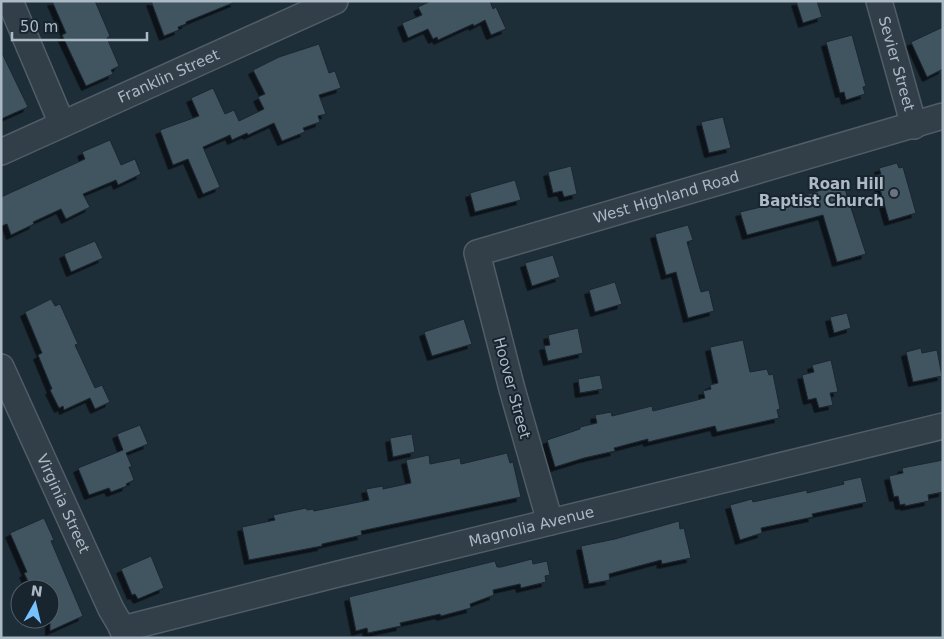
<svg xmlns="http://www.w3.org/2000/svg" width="944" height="639" viewBox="0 0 944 639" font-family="'DejaVu Sans',sans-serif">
	<defs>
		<filter id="shadow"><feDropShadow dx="-4.5" dy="4.5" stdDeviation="0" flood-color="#0009"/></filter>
	</defs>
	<rect width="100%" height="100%" fill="#1e2e39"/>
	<path fill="#415461" stroke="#1a2630" filter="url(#shadow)" d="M 52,1 L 95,1 L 110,36 L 107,38 L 119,66 L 111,70 L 113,74 L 86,86 L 62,35 L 66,33 Z
		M 151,1 L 235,1 L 235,2 L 186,22 L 186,24 L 178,27 L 179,30 L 164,36 Z
		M 431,1 L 490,1 L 493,9 L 496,7 L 506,29 L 491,35 L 485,20 L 474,26 L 473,24 L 438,40 L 437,37 L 433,39 L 428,29 L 408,38 L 402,23 L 422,15 L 418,7 Z
		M 796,1 L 817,1 L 822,17 L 803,23 Z
		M 943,27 L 943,69 L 927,77 L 911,42 Z
		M 852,35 L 866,86 L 863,87 L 865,94 L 846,100 L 844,92 L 840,93 L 826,42 Z
		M 319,44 L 329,73 L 335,71 L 341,88 L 319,95 L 326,114 L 318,116 L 320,122 L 303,128 L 305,132 L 282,141 L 274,123 L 248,135 L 247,133 L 232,140 L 230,135 L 203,147 L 220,187 L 203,194 L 188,159 L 173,165 L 160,130 L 199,116 L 191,98 L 213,88 L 225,114 L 234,110 L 239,121 L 264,109 L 258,97 L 265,94 L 253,70 L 279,57 Z
		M 1,51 L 28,107 L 1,119 Z
		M 723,117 L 731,148 L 709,153 L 701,122 Z
		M 110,140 L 121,165 L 135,159 L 141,174 L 118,185 L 116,180 L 83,194 L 90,207 L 66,219 L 61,209 L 33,222 L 34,224 L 11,235 L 7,224 L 1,226 L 1,197 L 85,159 L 82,152 Z
		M 897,163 L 899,168 L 903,167 L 916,213 L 889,221 L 876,175 L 881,174 L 879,168 Z
		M 571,166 L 577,194 L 564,197 L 562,191 L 553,193 L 548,172 Z
		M 515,180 L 521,200 L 475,212 L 470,193 Z
		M 843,183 L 866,254 L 837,262 L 823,215 L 747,235 L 740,212 L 790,200 Z
		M 688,225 L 693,240 L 687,242 L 701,292 L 709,290 L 714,311 L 688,318 L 676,272 L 666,275 L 655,234 Z
		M 95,241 L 103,258 L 71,272 L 64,254 Z
		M 553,255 L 560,277 L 532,286 L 525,263 Z
		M 615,282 L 622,304 L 595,312 L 589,290 Z
		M 51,299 L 55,306 L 60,304 L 78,344 L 75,345 L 95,388 L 102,385 L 110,402 L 95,409 L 90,398 L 64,410 L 63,406 L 59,408 L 50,390 L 52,389 L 38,355 L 42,353 L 25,312 Z
		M 847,313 L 851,328 L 834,333 L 830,317 Z
		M 464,319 L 472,344 L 432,356 L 424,332 Z
		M 578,328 L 583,353 L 548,361 L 544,346 L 550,345 L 548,335 Z
		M 743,340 L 750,372 L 767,369 L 769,375 L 773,374 L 780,409 L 777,410 L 779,418 L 717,432 L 715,426 L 648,442 L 648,439 L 614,448 L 615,451 L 584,458 L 555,467 L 547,440 L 580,429 L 580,427 L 597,423 L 595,415 L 611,412 L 612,416 L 652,406 L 653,411 L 705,398 L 703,391 L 711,389 L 710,385 L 718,383 L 710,347 Z
		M 921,348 L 922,353 L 937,350 L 942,376 L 913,382 L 906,352 Z
		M 831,360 L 838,392 L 830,393 L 833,405 L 819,408 L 816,398 L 808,400 L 802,375 L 814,372 L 812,365 Z
		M 600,375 L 603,389 L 580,393 L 578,379 Z
		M 140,425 L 148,444 L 126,453 L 132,467 L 129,467 L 134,480 L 126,484 L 127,486 L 111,492 L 109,488 L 89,495 L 78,468 L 123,450 L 117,434 Z
		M 412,434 L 415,452 L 393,457 L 390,438 Z
		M 507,453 L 510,463 L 513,462 L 521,497 L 361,531 L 362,535 L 322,544 L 322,546 L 249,560 L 242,527 L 275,520 L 273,515 L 306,508 L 307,510 L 313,509 L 314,511 L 369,500 L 366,489 L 383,486 L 383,489 L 411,483 L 406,460 L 429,455 L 430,464 L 460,458 L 461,464 Z
		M 943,460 L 943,492 L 928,495 L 929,501 L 905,506 L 905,504 L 900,505 L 898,496 L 894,497 L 889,476 L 903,473 L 902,468 Z
		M 861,477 L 867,502 L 812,514 L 813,517 L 761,528 L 762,533 L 740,540 L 730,505 L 752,499 L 753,502 L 807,490 L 807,493 L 844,484 L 843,481 Z
		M 44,518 L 54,540 L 51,541 L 83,616 L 50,631 L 50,589 L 32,589 L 24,573 L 27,572 L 10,533 Z
		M 679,521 L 680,529 L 684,528 L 691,558 L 662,564 L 661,560 L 609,574 L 610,580 L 589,584 L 581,546 L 615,539 Z
		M 151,556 L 164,588 L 138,599 L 135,594 L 132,595 L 121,569 Z
		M 532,559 L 533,564 L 547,561 L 550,575 L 545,576 L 546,582 L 521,588 L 520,584 L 493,590 L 494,595 L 470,604 L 471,608 L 441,616 L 440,614 L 400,623 L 401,626 L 368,633 L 367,628 L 356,631 L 349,597 L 495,561 L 497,567 L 501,567 Z"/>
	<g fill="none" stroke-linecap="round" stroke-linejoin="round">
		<g stroke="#505d67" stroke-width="28">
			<g id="minor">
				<path d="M 10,1 L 62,124"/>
				<path id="s1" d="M 879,1 L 914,126"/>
				<path id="s2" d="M 1,152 L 335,1"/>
				<path id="s3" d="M 1,367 L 111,609 L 128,638"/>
				<path id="s4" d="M 550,522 L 512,389 L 477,253 L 943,116"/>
				<path id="s5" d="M 122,629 L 334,575 L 943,426"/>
			</g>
		</g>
		<use href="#minor" stroke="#323f49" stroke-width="25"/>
	</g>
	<circle fill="#6b7280" stroke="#18242e" stroke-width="2" cx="894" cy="193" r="5"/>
	<g text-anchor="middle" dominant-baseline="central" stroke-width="4" stroke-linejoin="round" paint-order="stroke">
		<g font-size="15" fill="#acbac6" stroke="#18242e">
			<text stroke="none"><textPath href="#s1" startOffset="65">Sevier Street</textPath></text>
			<text stroke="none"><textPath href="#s2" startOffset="184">Franklin Street</textPath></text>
			<text stroke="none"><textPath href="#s4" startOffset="476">West Highland Road</textPath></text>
			<text transform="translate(512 388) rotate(75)">Hoover Street</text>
			<text stroke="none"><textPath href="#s3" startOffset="150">Virginia Street</textPath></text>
			<text stroke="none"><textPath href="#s5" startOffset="422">Magnolia Avenue</textPath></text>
		</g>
		<g font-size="15" font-weight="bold" fill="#acbac6" stroke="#18242e" text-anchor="end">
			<text x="884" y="184">Roan Hill<tspan x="884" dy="17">Baptist Church</tspan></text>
		</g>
	</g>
	<rect width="944" height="639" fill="none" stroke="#acbac6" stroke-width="5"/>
	<g transform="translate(35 604) rotate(8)"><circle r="24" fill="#18242e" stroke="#53606b"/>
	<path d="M0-4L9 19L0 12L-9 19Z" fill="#78c1ff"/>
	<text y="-8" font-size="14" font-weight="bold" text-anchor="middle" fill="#acbac6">N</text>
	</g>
	<path d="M12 32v8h135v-8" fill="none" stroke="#acbac6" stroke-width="2.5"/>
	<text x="20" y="32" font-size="15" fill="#acbac6" stroke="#18242e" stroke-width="4" paint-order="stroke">50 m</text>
</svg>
